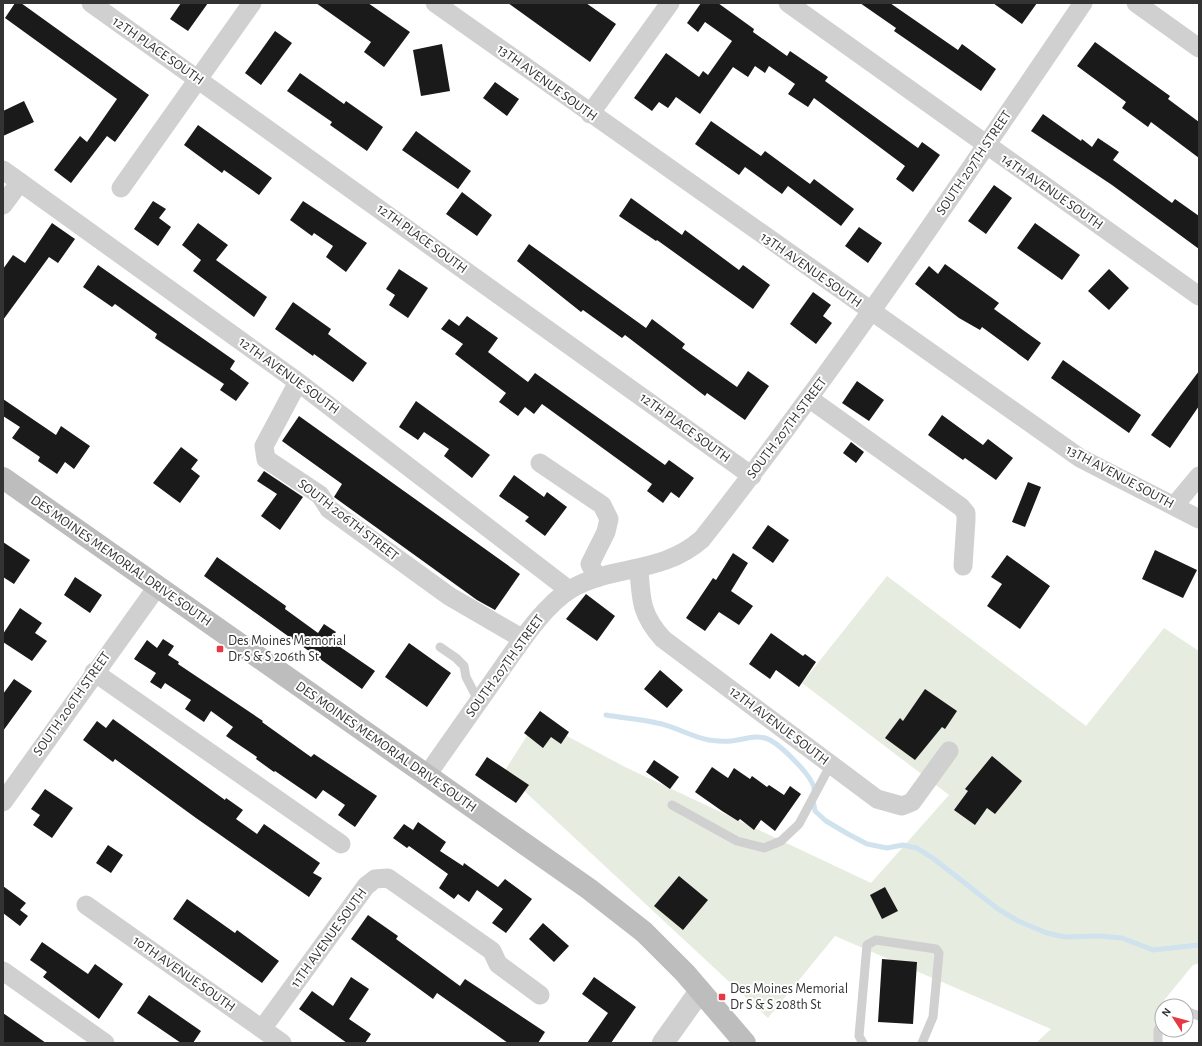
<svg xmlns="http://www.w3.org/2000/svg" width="1202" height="1046" viewBox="0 0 1202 1046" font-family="'Alegreya Sans',sans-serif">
	<rect width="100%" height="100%" fill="#fff"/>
	<path fill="#e6ecdf" d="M 887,576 L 1086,726 L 1164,628 L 1199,651 L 1199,963 L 1193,965 L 1161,1004 L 1154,1032 L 1161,1043 L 1036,1043 L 1051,1029 L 835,936 L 768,1018 L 504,772 L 537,720 L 625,767 L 871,883 L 949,795 L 802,683 Z"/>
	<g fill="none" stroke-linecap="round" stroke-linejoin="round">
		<path stroke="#cfe2ee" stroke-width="5" d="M 606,715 C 623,718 640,719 657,723 C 675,726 691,737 709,740 C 716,741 724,742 731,741 C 744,740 756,733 770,740 C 781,746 817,779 814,792
			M 813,800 L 815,811 L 826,821 L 848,834 L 867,844 L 887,848 L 903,845 L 917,848 L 934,859 L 998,909 L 1018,921 L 1047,933 L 1065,937 L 1099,936 L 1122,938 L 1153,950 L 1199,945"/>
	</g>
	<path fill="#1a1a1a" d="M 15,3 L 21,3 L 149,95 L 115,142 L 107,136 L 71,183 L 54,170 L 80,136 L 87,142 L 117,99 L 5,18 Z
		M 181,3 L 208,3 L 188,31 L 170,19 Z
		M 316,3 L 368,3 L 410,32 L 384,67 L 364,52 L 371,42 Z
		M 508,3 L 586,3 L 616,24 L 590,62 Z
		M 701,3 L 718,3 L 754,29 L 753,32 L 787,56 L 790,51 L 828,77 L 825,81 L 918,148 L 922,142 L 940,155 L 913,192 L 896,179 L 905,166 L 814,98 L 808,107 L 788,94 L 795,84 L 769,66 L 765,73 L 755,66 L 748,77 L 733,67 L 700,114 L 676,97 L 668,108 L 659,102 L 652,111 L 634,98 L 666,53 L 699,77 L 703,71 L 708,75 L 732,41 L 705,22 L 698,32 L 687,23 Z
		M 860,3 L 890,3 L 958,50 L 962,44 L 996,69 L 981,91 L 894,31 L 896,28 Z
		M 993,3 L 1037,3 L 1022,24 Z
		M 275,31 L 292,43 L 261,85 L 245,73 Z
		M 1095,42 L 1170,96 L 1168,99 L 1199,122 L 1199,158 L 1151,122 L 1148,127 L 1122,108 L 1126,102 L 1077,66 Z
		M 442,44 L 450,91 L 421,96 L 413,50 Z
		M 300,73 L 344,104 L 346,101 L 383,127 L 367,151 L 330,125 L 332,122 L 287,91 Z
		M 495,82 L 519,99 L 507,116 L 483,98 Z
		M 24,101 L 34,122 L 3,136 L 3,111 Z
		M 1043,114 L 1081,141 L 1082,139 L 1092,147 L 1098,138 L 1119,152 L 1113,160 L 1172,203 L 1175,199 L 1199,216 L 1199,249 L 1112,185 L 1031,131 Z
		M 711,121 L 761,156 L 765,151 L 810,184 L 814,179 L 854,209 L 841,226 L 788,186 L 782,194 L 745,167 L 739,175 L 695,144 Z
		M 198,125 L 272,178 L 259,195 L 224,170 L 222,173 L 184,145 Z
		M 416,131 L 471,171 L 458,189 L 402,150 Z
		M 994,185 L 1012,198 L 986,234 L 968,221 Z
		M 462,192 L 492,215 L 477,236 L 446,214 Z
		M 631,198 L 682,235 L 685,230 L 739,270 L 743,265 L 770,285 L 753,309 L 657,240 L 656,241 L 619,216 Z
		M 153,201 L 166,209 L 159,218 L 171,227 L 158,246 L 134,229 Z
		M 303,201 L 367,243 L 346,272 L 326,257 L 333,246 L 314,233 L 312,236 L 290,220 Z
		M 52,223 L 75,239 L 58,263 L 49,257 L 3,320 L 3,269 L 13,255 L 25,263 Z
		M 198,223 L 228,245 L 216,260 L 267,297 L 254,317 L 193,271 L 201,260 L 182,245 Z
		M 1035,223 L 1080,255 L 1062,280 L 1017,248 Z
		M 859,227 L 882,243 L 868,263 L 845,246 Z
		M 529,244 L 646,328 L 652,319 L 685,344 L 682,348 L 737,387 L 748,371 L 769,386 L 745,420 L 707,393 L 705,396 L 625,335 L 622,338 L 583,310 L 581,312 L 517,261 Z
		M 945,264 L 999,303 L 994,309 L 1041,343 L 1028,361 L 982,327 L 980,330 L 959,318 L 915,284 L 929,266 L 938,274 Z
		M 98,265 L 235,361 L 230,369 L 249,383 L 236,401 L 220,390 L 224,384 L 155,338 L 157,334 L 115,304 L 112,307 L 83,287 Z
		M 399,269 L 428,288 L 408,318 L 389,305 L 395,295 L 386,289 Z
		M 1109,269 L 1129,288 L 1109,310 L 1088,291 Z
		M 813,292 L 831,305 L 823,316 L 832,323 L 816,344 L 790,324 Z
		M 293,302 L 331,329 L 328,334 L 367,363 L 353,382 L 314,354 L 313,356 L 275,329 Z
		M 467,316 L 498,338 L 488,352 L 528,382 L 535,373 L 665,465 L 669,460 L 694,478 L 679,498 L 671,492 L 663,503 L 647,491 L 652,484 L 542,404 L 534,414 L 525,407 L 518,416 L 499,402 L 506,393 L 455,354 L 463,344 L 441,329 L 449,319 L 459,326 Z
		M 1063,360 L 1141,415 L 1129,433 L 1051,378 Z
		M 1199,371 L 1199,406 L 1170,448 L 1151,435 Z
		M 857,381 L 884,400 L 869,421 L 842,403 Z
		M 3,399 L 56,435 L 61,426 L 90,446 L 74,469 L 65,462 L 57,474 L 38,461 L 40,457 L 12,438 L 20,427 L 3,416 Z
		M 416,401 L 490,455 L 472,478 L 444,456 L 449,449 L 424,432 L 418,440 L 399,427 Z
		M 942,415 L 983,445 L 988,439 L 1013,458 L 996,480 L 965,458 L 963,460 L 928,435 Z
		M 299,416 L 520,574 L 495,610 L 477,600 L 334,497 L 342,484 L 282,441 Z
		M 851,442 L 864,452 L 856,463 L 843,453 Z
		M 181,447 L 198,460 L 191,469 L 200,476 L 180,503 L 153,483 Z
		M 264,471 L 303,497 L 280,530 L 261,516 L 277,494 L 257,481 Z
		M 514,475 L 544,497 L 547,492 L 567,507 L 545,536 L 525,521 L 529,517 L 499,496 Z
		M 1028,482 L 1041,487 L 1025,527 L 1012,522 Z
		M 768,525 L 789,540 L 773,563 L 752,548 Z
		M 3,542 L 30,560 L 14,584 L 3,577 Z
		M 1155,550 L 1197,570 L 1183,598 L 1142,579 Z
		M 733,553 L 748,563 L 731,591 L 753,606 L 739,625 L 719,612 L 705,631 L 686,618 L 713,578 L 716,580 Z
		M 1007,555 L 1050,586 L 1020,629 L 987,606 L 1002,584 L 991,577 Z
		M 217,557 L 286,606 L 285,609 L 318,633 L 324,624 L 336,632 L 330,640 L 375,671 L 362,689 L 204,576 Z
		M 75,577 L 102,595 L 90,613 L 64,595 Z
		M 586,594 L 615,616 L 597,641 L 566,619 Z
		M 20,608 L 42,623 L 35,633 L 47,641 L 32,661 L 3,642 L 3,634 Z
		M 771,633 L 803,656 L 805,654 L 816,662 L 799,687 L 776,670 L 770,679 L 749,664 Z
		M 163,639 L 174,646 L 168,655 L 179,662 L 178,664 L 263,721 L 262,722 L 311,757 L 314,754 L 377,796 L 355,827 L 338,815 L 345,805 L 323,790 L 316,799 L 275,771 L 274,772 L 256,759 L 257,757 L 226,736 L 233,727 L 211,711 L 204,722 L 185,709 L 191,700 L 165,683 L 161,689 L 150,682 L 156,673 L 134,659 L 147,640 L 157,648 Z
		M 409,643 L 451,673 L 427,707 L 385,677 Z
		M 660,670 L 683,690 L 667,708 L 644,689 Z
		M 14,679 L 32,691 L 3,731 L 3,694 Z
		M 925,689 L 957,711 L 945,729 L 942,727 L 915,760 L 885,738 L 900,718 L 903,721 Z
		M 540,711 L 569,732 L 561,744 L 551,737 L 543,748 L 524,733 Z
		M 113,719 L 225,800 L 226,798 L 243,810 L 236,819 L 257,834 L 264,824 L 320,863 L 313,873 L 322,878 L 309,897 L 196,818 L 115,759 L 113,762 L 83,740 L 97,721 L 106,728 Z
		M 992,756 L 1022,781 L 995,814 L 987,808 L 975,825 L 954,810 L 968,791 L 965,789 Z
		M 487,757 L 529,785 L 516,803 L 475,775 Z
		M 654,760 L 679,777 L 670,789 L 646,772 Z
		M 712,767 L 728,778 L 734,768 L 750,779 L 752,776 L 767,787 L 769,785 L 784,795 L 790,786 L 801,794 L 775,831 L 761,820 L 754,830 L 740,819 L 738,821 L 722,811 L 695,792 Z
		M 45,789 L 73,808 L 52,838 L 33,825 L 40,815 L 31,809 Z
		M 418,822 L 446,842 L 440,851 L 463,866 L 464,863 L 498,887 L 505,879 L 532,899 L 506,933 L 492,923 L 503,909 L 477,890 L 469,902 L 458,894 L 454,899 L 439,888 L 448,874 L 409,846 L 407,848 L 393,838 L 404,824 L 413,830 Z
		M 108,845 L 123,855 L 111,873 L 96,863 Z
		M 679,876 L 708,900 L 683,930 L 654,906 Z
		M 3,886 L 26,903 L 20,910 L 28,916 L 20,926 L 3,913 Z
		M 885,887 L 898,911 L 882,919 L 870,895 Z
		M 187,899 L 235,933 L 237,930 L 279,961 L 262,983 L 173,919 Z
		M 368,915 L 398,936 L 396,939 L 460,986 L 465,979 L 545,1032 L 538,1043 L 508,1043 L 437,993 L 433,999 L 351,939 Z
		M 543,923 L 569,946 L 554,962 L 529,939 Z
		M 42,942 L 88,974 L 95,964 L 123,984 L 99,1019 L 43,977 L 47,972 L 30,960 Z
		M 882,959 L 917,962 L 913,1024 L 878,1022 Z
		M 351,977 L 369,989 L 349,1019 L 371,1034 L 365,1043 L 347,1043 L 299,1009 L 312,991 L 333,1006 Z
		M 594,977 L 636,1007 L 611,1043 L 587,1043 L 608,1013 L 582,994 Z
		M 149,995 L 201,1031 L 193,1043 L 181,1043 L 137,1013 Z
		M 3,1013 L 46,1043 L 3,1043 Z"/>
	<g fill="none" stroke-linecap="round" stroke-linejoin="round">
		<path stroke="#d0d0d0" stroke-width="9" d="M 440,647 L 456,658 L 464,666 L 466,677 L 479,702
			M 672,805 L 737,841 L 764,848 L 781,841 L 799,824 L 831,764
			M 1186,1011 L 1199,1016
			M 863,1043 L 859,1036 L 867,945 L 876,940 L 936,949 L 939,953 L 933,1017 L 922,1043
			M 1158,1043 L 1158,1030 L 1162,1022"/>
		<path stroke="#d0d0d0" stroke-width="19" d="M 91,3 L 752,476
			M 435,3 L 1080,458 L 1199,519
			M 788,3 L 1199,296
			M 1136,3 L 1199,48
			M 590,114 L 670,3
			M 3,170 L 298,382 L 569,590
			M 121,188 L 252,3
			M 3,205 L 20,182
			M 298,382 L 264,446 L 266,459 L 320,495 L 329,509 L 449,596 L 523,639
			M 810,399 L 961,507 L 966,513 L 966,520 L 963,566
			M 540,463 L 602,505 L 609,519 L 606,532 L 590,564 L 597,578
			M 1174,506 L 1199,476
			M 639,569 C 641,600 641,615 663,639 L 877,799 L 902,806 L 912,802 L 949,751
			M 94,672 L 341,844
			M 427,775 C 451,741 475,707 498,674 C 517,647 543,606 571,589 C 614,564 661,575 702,539 C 838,366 960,184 1083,3
			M 3,802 L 157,587
			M 86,905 L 282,1043
			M 3,971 L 105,1043
			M 262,1029 L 366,886 L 375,879 L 388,878 L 492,951 L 498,964 L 540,995"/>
		<path stroke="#d0d0d0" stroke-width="22" d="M 663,1043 L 700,991"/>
		<path stroke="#bdbdbd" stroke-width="22" d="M 3,478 L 589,889 L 644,932 L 685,973 L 745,1043"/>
	</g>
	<g fill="#e63946" stroke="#fff" stroke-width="1.5">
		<rect x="216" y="645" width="8" height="8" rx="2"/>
		<rect x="718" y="993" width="8" height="8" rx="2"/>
	</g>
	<g text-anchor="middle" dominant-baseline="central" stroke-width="4" stroke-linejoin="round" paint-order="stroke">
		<g font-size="14" fill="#333" stroke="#fff">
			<text transform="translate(158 51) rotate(35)">12TH PLACE SOUTH</text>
			<text transform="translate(547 83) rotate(36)">13TH AVENUE SOUTH</text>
			<text transform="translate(974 163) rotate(-56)">SOUTH 207TH STREET</text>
			<text transform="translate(1052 192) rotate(35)">14TH AVENUE SOUTH</text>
			<text transform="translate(422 239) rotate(36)">12TH PLACE SOUTH</text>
			<text transform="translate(811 270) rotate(35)">13TH AVENUE SOUTH</text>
			<text transform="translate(289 376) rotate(36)">12TH AVENUE SOUTH</text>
			<text transform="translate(685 428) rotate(36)">12TH PLACE SOUTH</text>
			<text transform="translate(787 428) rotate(-53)">SOUTH 207TH STREET</text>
			<text transform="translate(1120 477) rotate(28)">13TH AVENUE SOUTH</text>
			<text transform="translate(348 520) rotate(38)">SOUTH 206TH STREET</text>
			<text transform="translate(121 561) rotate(35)">DES MOINES MEMORIAL DRIVE SOUTH</text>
			<text transform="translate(505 666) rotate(-54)">SOUTH 207TH STREET</text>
			<text transform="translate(72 704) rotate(-55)">SOUTH 206TH STREET</text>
			<text transform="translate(779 726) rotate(37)">12TH AVENUE SOUTH</text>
			<text transform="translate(386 747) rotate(35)">DES MOINES MEMORIAL DRIVE SOUTH</text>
			<text transform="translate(329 938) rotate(-54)">11TH AVENUE SOUTH</text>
			<text transform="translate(184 974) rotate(35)">10TH AVENUE SOUTH</text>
		</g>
		<g font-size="14" fill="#333" stroke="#fff" text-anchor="start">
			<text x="228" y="641">Des Moines Memorial<tspan x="228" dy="16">Dr S &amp; S 206th St</tspan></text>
			<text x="730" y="989">Des Moines Memorial<tspan x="730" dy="16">Dr S &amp; S 208th St</tspan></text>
		</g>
	</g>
	<rect width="1202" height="1046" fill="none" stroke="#333333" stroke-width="8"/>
	<g transform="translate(1174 1018) rotate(306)"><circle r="19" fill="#ffffff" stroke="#adadad"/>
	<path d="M0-3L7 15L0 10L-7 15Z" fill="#e63946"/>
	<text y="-6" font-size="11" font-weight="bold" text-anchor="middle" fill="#333333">N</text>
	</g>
</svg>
